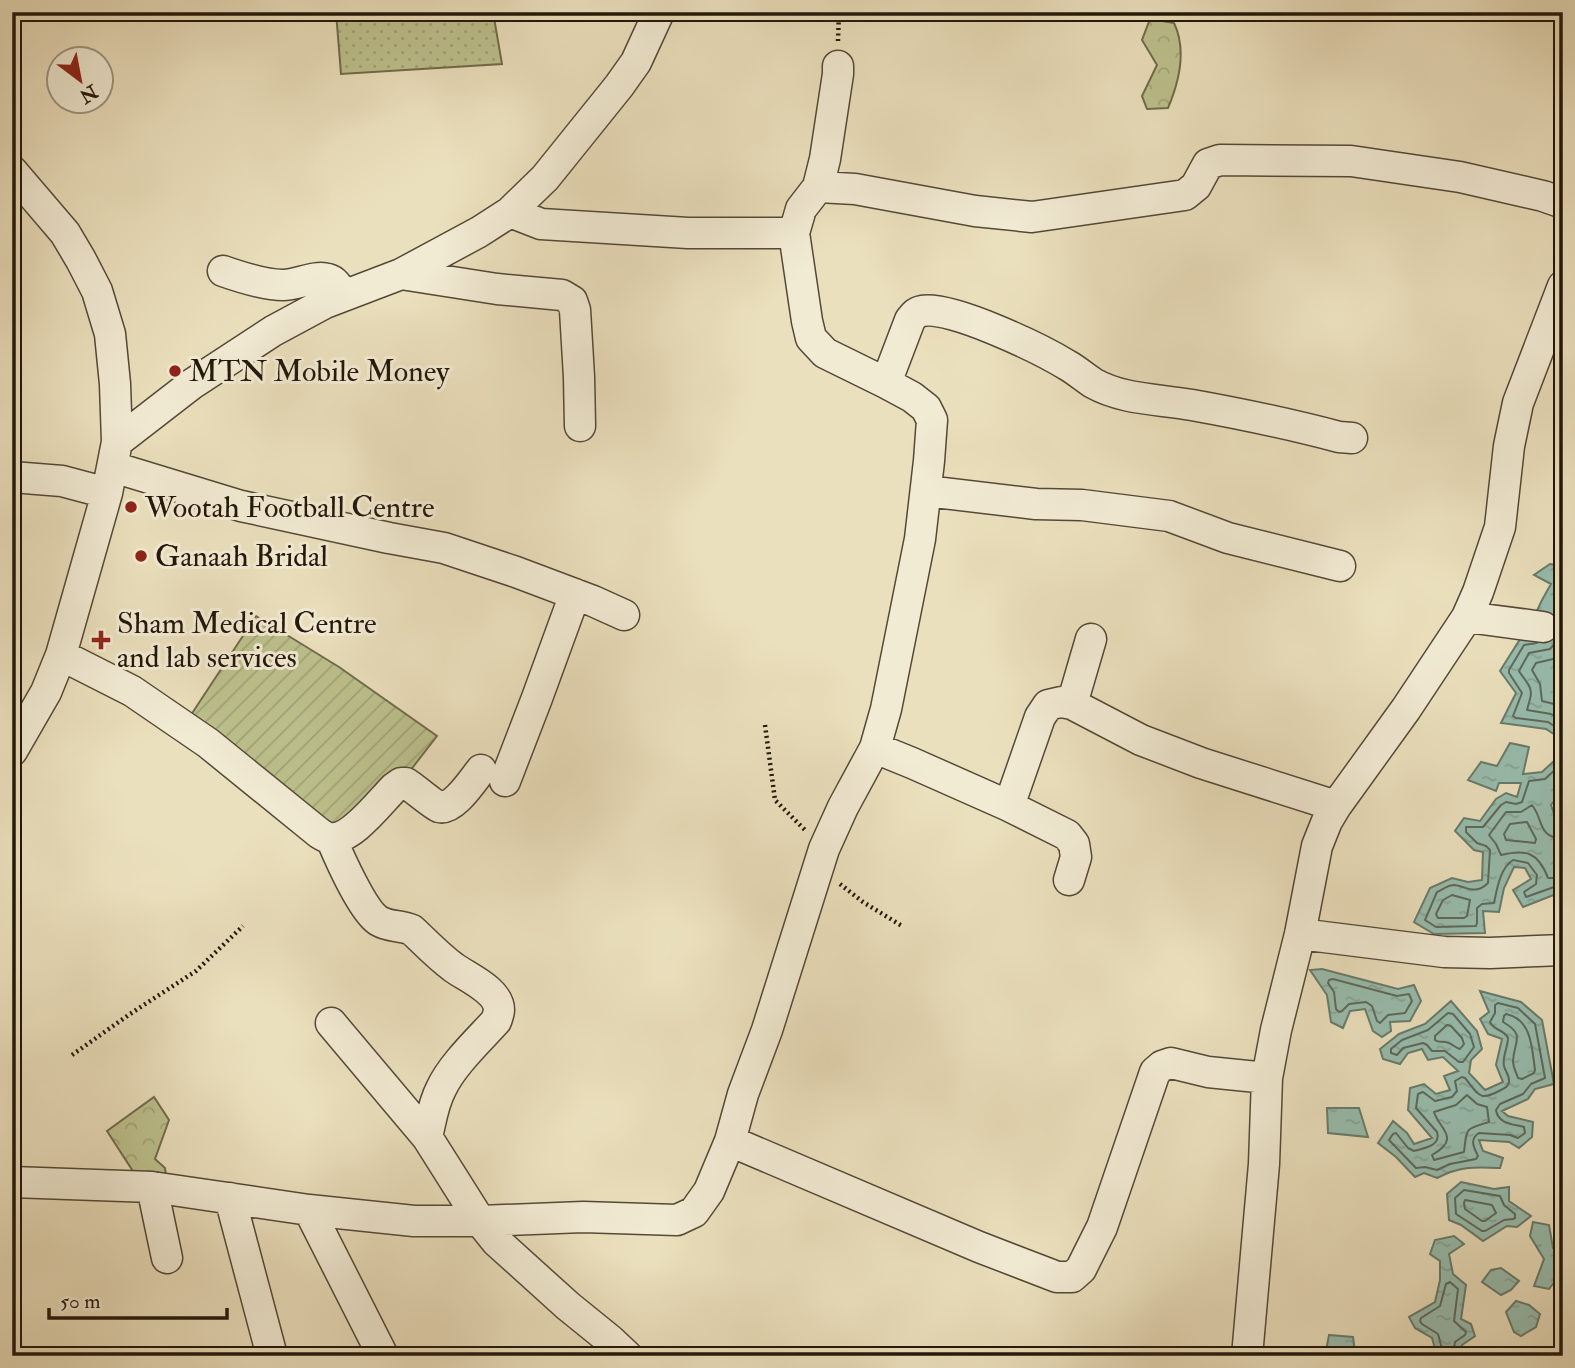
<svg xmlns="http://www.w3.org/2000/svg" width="1575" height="1368" viewBox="0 0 1575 1368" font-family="'IM FELL Double Pica',serif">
	<defs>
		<pattern id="grass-dots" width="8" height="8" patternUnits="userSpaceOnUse" patternTransform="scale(1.75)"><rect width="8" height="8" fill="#bdc18d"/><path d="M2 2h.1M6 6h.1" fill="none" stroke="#a2a578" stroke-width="1.8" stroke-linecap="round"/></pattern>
		<pattern id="forest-crowns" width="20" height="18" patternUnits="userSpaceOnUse" patternTransform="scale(1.75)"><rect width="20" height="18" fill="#bdc18d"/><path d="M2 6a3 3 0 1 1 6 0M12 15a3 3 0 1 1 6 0" fill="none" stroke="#a2a578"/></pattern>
		<pattern id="garden-furrows" width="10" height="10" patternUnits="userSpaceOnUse" patternTransform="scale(1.75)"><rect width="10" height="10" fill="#bdc18d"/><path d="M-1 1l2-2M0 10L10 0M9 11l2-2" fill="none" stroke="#a2a578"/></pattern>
		<pattern id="water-ripples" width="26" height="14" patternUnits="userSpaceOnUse" patternTransform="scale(1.75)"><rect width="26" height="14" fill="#98bdae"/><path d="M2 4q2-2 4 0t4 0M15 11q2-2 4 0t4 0" fill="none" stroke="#83a294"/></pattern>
	</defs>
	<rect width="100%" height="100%" fill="#ebe0bd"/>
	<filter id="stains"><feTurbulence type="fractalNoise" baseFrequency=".00286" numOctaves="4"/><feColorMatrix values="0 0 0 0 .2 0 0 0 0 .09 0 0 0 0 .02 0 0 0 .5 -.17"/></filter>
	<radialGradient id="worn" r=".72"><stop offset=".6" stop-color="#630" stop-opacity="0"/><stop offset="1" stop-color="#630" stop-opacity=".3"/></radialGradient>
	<path fill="url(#grass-dots)" stroke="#706c4c" stroke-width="2" d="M 336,12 L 493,12 L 502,64 L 341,74 Z"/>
	<path fill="url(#forest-crowns)" stroke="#706c4c" stroke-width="2" d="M 1150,19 L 1174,23 C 1187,50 1179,82 1168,108 L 1147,109 L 1142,96 L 1157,65 L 1142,40 Z
		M 154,1097 L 169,1120 L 155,1159 L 165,1168 L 167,1182 L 138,1179 L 107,1131 Z"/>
	<path fill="url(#garden-furrows)" stroke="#706c4c" stroke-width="2" d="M 256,616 L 339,667 L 437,736 L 406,776 L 336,831 L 187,721 Z"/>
	<path fill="url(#water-ripples)" stroke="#697b6c" stroke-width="2" d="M 1550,564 L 1563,566 L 1563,740 L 1546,729 L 1501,723 L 1516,693 L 1500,671 L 1534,617 L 1542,600 L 1551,584 L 1534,575 Z
		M 1510,743 L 1529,747 L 1523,774 L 1542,772 L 1554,761 L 1563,760 L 1563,796 L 1559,795 L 1551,805 L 1557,822 L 1563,823 L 1563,894 L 1556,894 L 1523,907 L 1513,890 L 1531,879 L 1525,868 L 1514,867 L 1504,888 L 1499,912 L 1483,911 L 1485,933 L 1434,934 L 1414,922 L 1430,888 L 1452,878 L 1468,882 L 1482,880 L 1483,852 L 1474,850 L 1455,831 L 1464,818 L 1480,821 L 1496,799 L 1506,793 L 1517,797 L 1521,783 L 1499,783 L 1496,791 L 1468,780 L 1481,762 L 1497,766 Z
		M 1322,969 L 1398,989 L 1414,985 L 1421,1001 L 1410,1021 L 1390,1022 L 1391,1031 L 1382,1037 L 1373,1031 L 1365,1009 L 1350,1011 L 1343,1028 L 1331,1022 L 1327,995 L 1310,970 Z
		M 1480,991 L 1521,1002 L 1542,1020 L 1554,1084 L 1535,1089 L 1528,1099 L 1502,1111 L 1508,1116 L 1533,1122 L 1532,1137 L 1519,1148 L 1509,1142 L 1479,1140 L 1483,1151 L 1503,1158 L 1500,1168 C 1473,1167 1461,1166 1437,1178 L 1424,1173 L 1415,1177 L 1396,1157 L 1378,1143 L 1393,1121 L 1407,1133 L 1414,1144 L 1432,1138 L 1408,1110 L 1410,1088 L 1424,1084 L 1436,1094 L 1450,1090 L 1444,1076 L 1458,1071 L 1443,1057 L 1428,1060 L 1422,1049 L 1408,1053 L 1400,1064 L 1383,1059 L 1380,1049 L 1399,1034 L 1425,1024 L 1451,1001 L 1477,1031 L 1482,1049 L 1471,1060 L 1469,1073 L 1485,1090 L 1503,1082 L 1496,1065 L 1502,1039 L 1488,1034 L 1480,1019 L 1489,1012 Z
		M 1327,1108 L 1359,1108 L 1368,1137 L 1328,1133 Z
		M 1461,1182 L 1494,1189 L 1509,1187 L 1509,1201 L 1531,1216 L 1517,1227 L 1507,1226 L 1483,1241 L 1461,1225 L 1449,1220 L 1447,1194 Z
		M 1533,1222 L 1549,1225 L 1553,1248 L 1563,1249 L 1563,1271 L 1549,1289 L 1534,1286 L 1544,1259 L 1530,1236 Z
		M 1454,1236 L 1464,1244 L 1449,1254 L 1453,1274 L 1466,1285 L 1461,1319 L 1471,1324 L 1475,1336 L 1462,1345 L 1460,1356 L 1437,1356 L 1432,1338 L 1415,1328 L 1409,1317 L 1435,1302 L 1440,1280 L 1440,1261 L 1430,1254 L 1435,1240 Z
		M 1501,1268 L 1519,1281 L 1511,1290 L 1501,1295 L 1482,1282 L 1491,1270 Z
		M 1516,1301 L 1529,1305 L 1540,1314 L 1536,1327 L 1521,1336 L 1514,1332 L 1506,1312 Z
		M 1329,1335 L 1353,1337 L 1355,1351 L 1368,1351 L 1370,1356 L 1325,1356 Z"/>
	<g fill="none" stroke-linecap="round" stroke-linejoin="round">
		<path stroke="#5d6a5c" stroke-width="2" d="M 1563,634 L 1550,649 L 1529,653 L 1519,671 C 1524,680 1534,687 1530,699 C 1529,703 1528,706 1527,710 L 1551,714 L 1563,721
			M 1537,643 L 1524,645 L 1509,670 L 1509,673 L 1522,693 L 1513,716 L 1516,718 L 1548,722 L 1563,732
			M 1563,652 L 1553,659 L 1536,663 L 1532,670 L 1540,684 L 1542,701 L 1554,704 L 1563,709
			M 1563,767 L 1557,768 L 1545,779 L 1529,781 L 1522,802 L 1516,804 L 1506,802 L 1501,805 L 1483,827 L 1466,827 L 1466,832 L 1477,843 L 1486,846 L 1490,850 L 1488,883 C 1475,896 1466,886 1454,885 C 1448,885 1442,890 1437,892 L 1425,920 L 1436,927 L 1476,926 L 1477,923 L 1477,908 L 1482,904 L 1494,903 C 1497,889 1500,868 1513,860 L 1528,863 L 1537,875 L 1536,884 L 1524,892 L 1526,897 L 1554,887 L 1563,887
			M 1527,822 L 1536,839 L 1535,843 L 1506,840 L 1504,834 L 1510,824 Z
			M 1563,839 C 1537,837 1544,820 1532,805 L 1521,812 L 1506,812 L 1489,835 L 1496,844 L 1501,855 C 1526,849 1538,852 1548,878 L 1563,878
			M 1452,895 L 1470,900 L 1467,916 L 1464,918 L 1438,918 L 1436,914 L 1443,900 Z
			M 1333,979 L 1397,996 L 1409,994 L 1412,1001 L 1405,1013 L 1388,1015 L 1380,1023 L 1377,1021 L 1372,1006 L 1366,1002 L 1349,1004 L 1342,1011 L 1339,1012 L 1336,1009 L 1334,992 L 1328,983 L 1329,980 Z
			M 1498,1003 L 1518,1008 L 1535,1024 L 1545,1078 L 1531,1084 L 1523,1094 L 1500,1104 L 1496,1110 C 1498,1124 1513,1124 1524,1127 L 1525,1133 L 1518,1138 L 1510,1135 L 1479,1133 C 1469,1139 1474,1148 1478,1156 L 1476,1159 L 1450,1164 L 1437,1170 L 1425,1167 L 1416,1168 L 1389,1140 L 1393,1134 L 1396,1133 L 1408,1148 L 1414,1151 C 1425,1148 1441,1146 1437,1132 L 1416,1108 L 1418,1094 L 1423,1092 L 1435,1101 L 1452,1097 L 1457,1091 L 1455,1081 L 1462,1077 L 1465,1078 C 1479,1095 1479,1102 1501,1090 C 1505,1088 1508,1087 1509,1082 C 1510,1076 1505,1071 1504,1066 C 1502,1057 1508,1047 1508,1038 C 1504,1029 1494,1031 1490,1022 L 1495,1013 L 1495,1005 Z
			M 1448,1013 L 1453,1014 L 1470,1034 L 1474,1047 L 1463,1062 L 1459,1062 L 1445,1051 L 1432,1051 L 1427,1045 L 1423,1043 L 1403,1048 L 1397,1055 L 1391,1053 L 1391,1049 L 1402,1040 L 1428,1030 Z
			M 1506,1014 C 1532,1019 1532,1049 1535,1070 L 1534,1073 L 1522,1079 L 1518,1078 C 1516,1072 1513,1067 1513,1061 C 1514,1041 1526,1035 1503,1022 L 1504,1016 Z
			M 1447,1025 L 1451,1026 L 1462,1038 L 1464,1044 L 1460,1049 C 1455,1048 1452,1043 1446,1042 C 1441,1041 1439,1043 1435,1040 L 1435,1036 Z
			M 1467,1095 L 1477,1104 L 1487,1107 L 1489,1122 C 1465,1129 1467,1127 1464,1152 L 1434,1160 L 1432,1155 C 1462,1138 1439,1129 1434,1112 L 1456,1105 Z
			M 1464,1190 L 1500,1196 L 1504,1205 L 1515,1214 L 1515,1218 L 1513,1219 L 1504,1220 L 1485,1231 L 1482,1231 L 1456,1214 L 1455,1198 Z
			M 1465,1200 L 1492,1205 L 1496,1213 L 1485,1221 L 1482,1221 L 1465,1209 L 1464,1203 Z
			M 1444,1356 L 1438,1334 L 1422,1324 L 1420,1321 L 1421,1318 L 1440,1306 L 1446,1284 L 1450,1282 L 1458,1289 L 1454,1321 L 1466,1332 L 1465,1335 L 1455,1342 L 1453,1356"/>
		<g stroke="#544937" stroke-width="33">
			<path id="minor" d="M 12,171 L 65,233 L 81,260 L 97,291 L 110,334 L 115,384 L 117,442 L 107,493 L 61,655 L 46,692 L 12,751
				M 818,187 L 855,189 L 975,211 L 1032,217 L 1185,195 L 1196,186 L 1208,164 L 1220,160 L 1351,161 L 1460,177 L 1543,196 L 1563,203
				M 510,212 L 541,224 L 688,233 L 794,233
				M 223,271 C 240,277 266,285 283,285 C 298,285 314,275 328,279 C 336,281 339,289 343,295
				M 401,274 L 497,289 L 562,295 L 572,301 L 575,310 L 579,377 L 580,426
				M 886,383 L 910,320 C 914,315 916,312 922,311 C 950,305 1041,349 1067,365 C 1076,370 1084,377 1093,383 C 1123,400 1159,399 1192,405 C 1242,414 1290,424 1339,437 L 1352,438
				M 117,442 L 192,384 L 273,331 L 325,303 L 401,274 L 479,232 L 510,212 L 545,178 L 619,86 L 636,62 L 659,12
				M 113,467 L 241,506 L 389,538 L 444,548 L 516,572 L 593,601 L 624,615
				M 12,477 L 62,481 L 107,493
				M 926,491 L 1036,504 L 1082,505 L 1169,516 L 1228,538 L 1340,566
				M 1467,617 L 1543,627
				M 1091,639 L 1072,704 L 1141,740 L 1201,763 L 1336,806
				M 61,655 L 132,691 L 208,743 L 319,833 C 322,835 325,837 329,838 C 350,842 380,802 394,788 L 401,783 L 406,783 C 414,788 432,804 439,807 C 453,811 473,780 481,770
				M 875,748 L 912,763 L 1009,806 L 1067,835 L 1074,844 L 1076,857 L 1069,880
				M 505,781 L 537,698 L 575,594
				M 1009,806 L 1040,717 L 1048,705 L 1061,702 L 1072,704
				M 331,838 C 339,857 363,912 379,921 C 389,927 401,925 412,930 C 425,942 438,956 453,967 C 466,977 499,990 499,1010 C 499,1012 497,1019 496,1021 C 478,1041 452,1065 441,1089 C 433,1104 431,1121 427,1137
				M 1300,934 L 1444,952 L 1490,953 L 1563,950
				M 331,1023 L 427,1137 L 480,1221 L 496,1241 L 568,1306 L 610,1340 L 627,1356
				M 730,1141 L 743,1094 L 767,1030 L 824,849 L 843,807 L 875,748 L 886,709 L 920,539 L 929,461 L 932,420 L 926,408 L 912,397 L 886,383 L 825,353 L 811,338 L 807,321 L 794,233 L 801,209 L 818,187 L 825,159 L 838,74 L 838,66
				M 12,1182 L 152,1187 L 309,1210 L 414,1221 L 480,1221 L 583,1217 L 677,1220 L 694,1212 L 709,1191 L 730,1141 L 979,1247 L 1057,1277 L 1072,1277 L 1081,1269 L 1102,1227 L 1155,1072 L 1162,1066 L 1171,1063 L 1208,1072 L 1267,1078
				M 152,1187 L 167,1258
				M 230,1198 L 272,1356
				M 309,1210 L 383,1356
				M 1247,1356 L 1264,1164 L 1267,1078 L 1276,1030 L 1300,934 L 1317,846 L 1327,821 L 1336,806 L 1406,709 L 1467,617 L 1478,592 L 1500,527 L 1509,446 L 1518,403 L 1563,286"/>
		</g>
		<path stroke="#22170a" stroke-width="4.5" stroke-dasharray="2 3.5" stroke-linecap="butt" d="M 838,41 L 839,12
			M 765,725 L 775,800 L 806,831
			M 840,884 L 863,902 L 902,926
			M 72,1055 L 130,1014 L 196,971 L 243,926"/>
		<use href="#minor" stroke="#f2ebd4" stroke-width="30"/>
	</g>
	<g fill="#8f2418" stroke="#f2ebd4" stroke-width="2.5">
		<circle cx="175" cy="371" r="7"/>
		<circle cx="131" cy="507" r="7"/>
		<circle cx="141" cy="556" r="7"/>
		<path d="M97.5 629.5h7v7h7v7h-7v7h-7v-7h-7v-7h7z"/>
	</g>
	<g text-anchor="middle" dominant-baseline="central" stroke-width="6" stroke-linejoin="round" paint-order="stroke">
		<g font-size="30" fill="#22170a" stroke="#f2ebd4" text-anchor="start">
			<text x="189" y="371">MTN Mobile Money</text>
			<text x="145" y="507">Wootah Football Centre</text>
			<text x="155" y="556">Ganaah Bridal</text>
			<text x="117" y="623">Sham Medical Centre<tspan x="117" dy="34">and lab services</tspan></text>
		</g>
	</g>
	<rect width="1575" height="1368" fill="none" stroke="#ebe0bd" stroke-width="42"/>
	<rect x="14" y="14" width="1547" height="1340" fill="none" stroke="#22170a" stroke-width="3.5"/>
	<rect x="21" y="21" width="1533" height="1326" fill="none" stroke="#22170a" stroke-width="2"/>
	<g transform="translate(80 80) rotate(148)"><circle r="33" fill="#f2ebd4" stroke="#9f9683" stroke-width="2"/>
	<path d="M0-5L12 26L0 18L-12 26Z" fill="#8f2418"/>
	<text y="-10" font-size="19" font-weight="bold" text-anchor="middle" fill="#22170a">N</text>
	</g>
	<path d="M49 1308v10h178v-10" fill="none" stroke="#22170a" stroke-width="3.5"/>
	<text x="60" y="1308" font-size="21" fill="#22170a" stroke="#f2ebd4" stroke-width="5" paint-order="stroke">50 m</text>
	<rect width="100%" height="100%" filter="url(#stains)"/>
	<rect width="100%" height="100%" fill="url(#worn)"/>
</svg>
